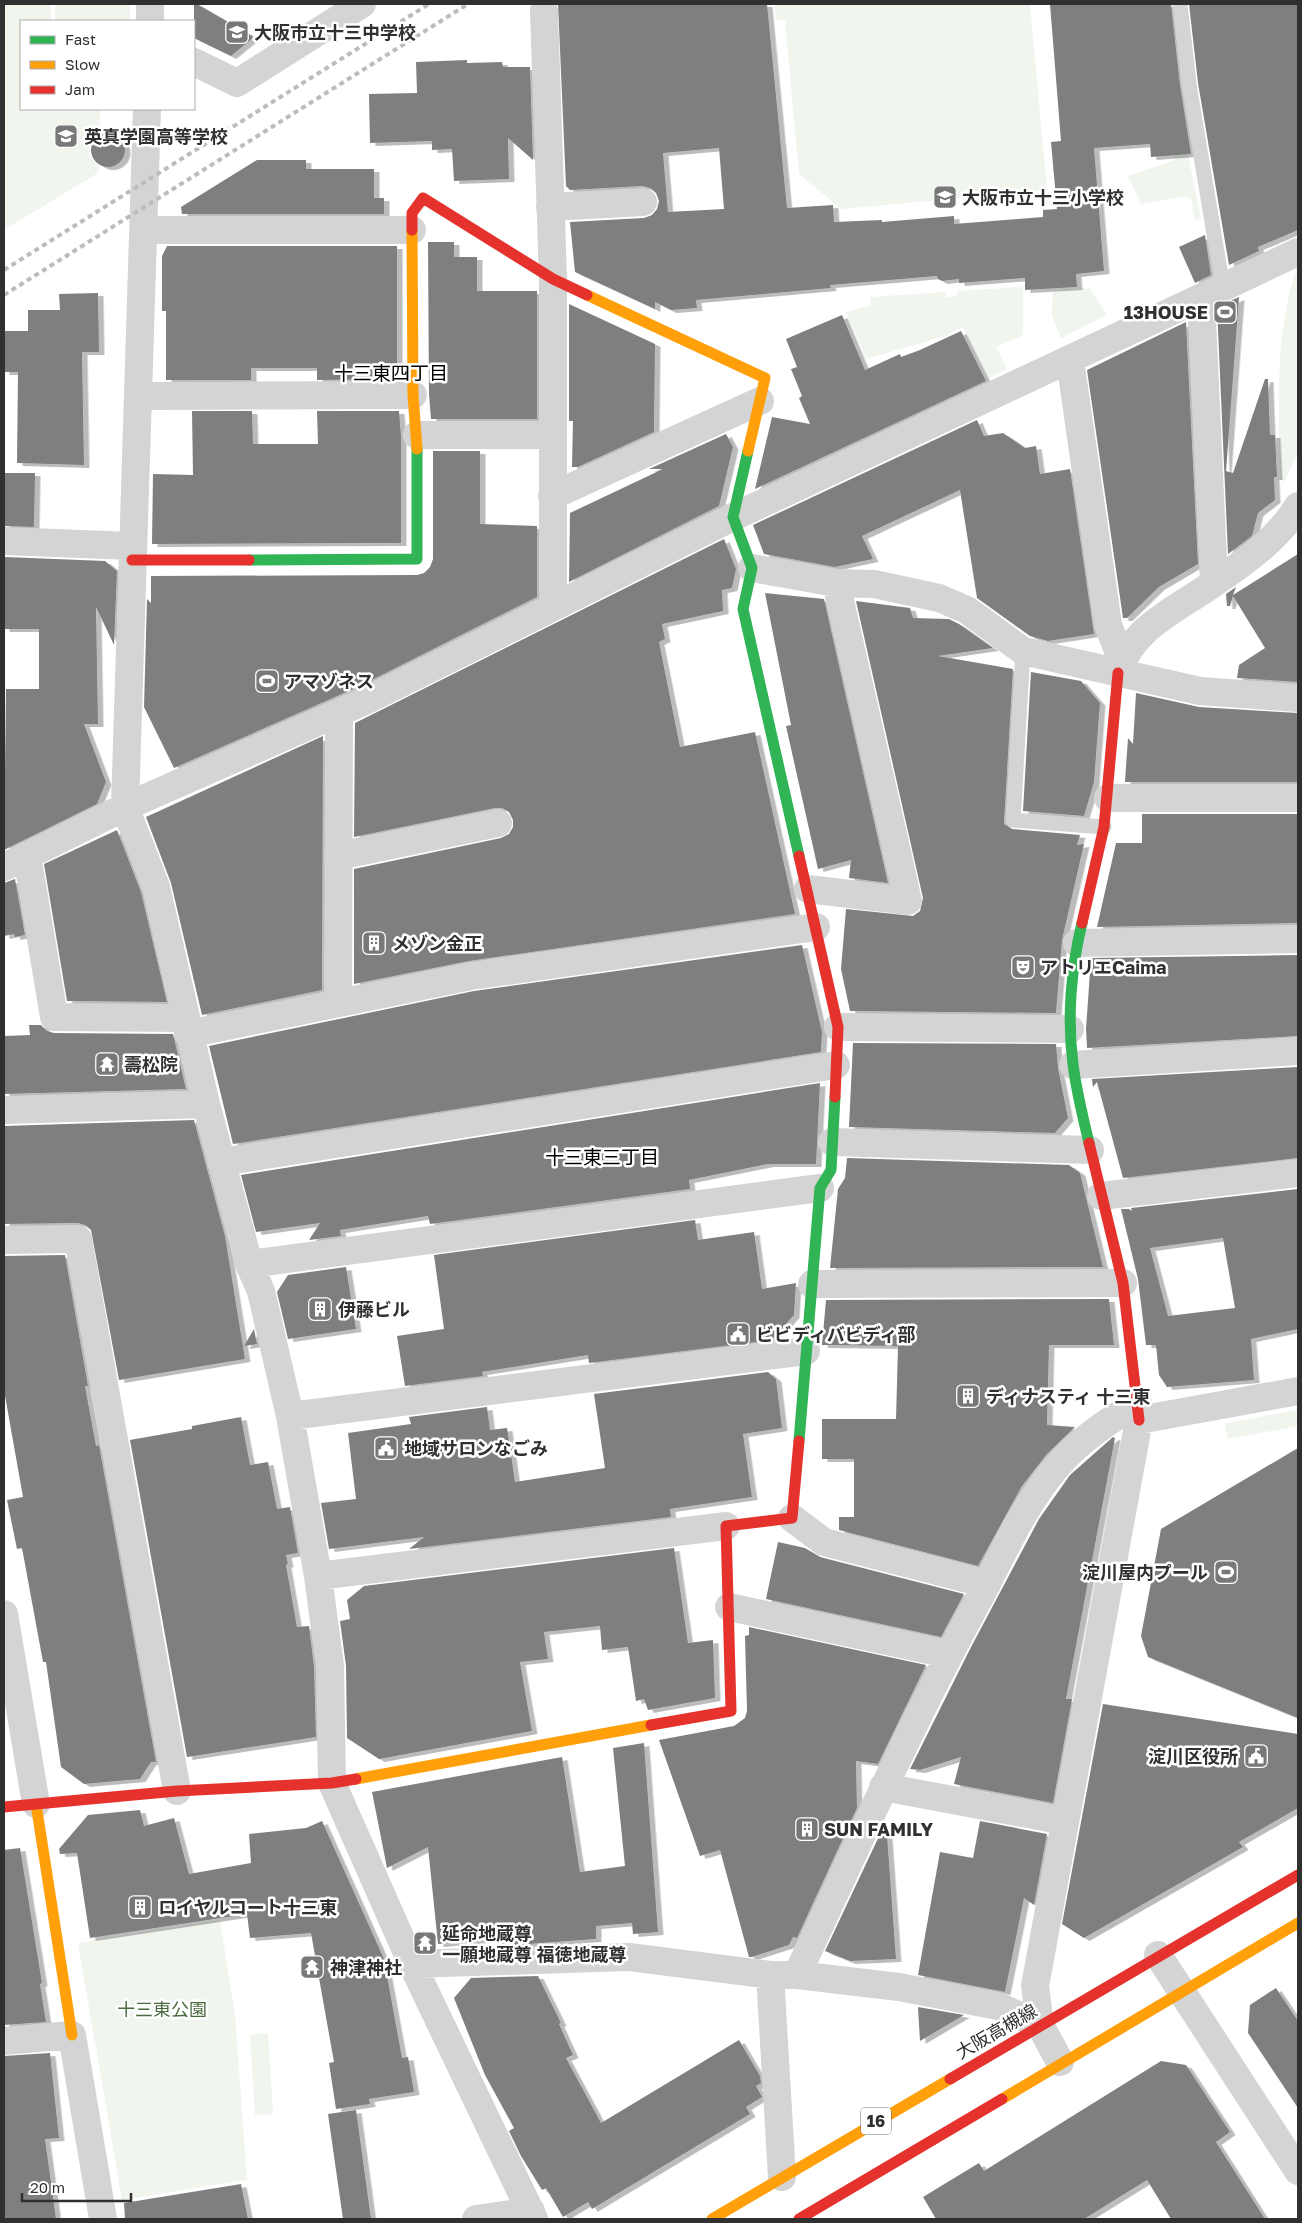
<svg xmlns="http://www.w3.org/2000/svg" width="1302" height="2223" viewBox="0 0 1302 2223" font-family="'Golos Text','Noto Sans JP',sans-serif">
	<defs>
		<filter id="shadow"><feDropShadow dx="5.5" dy="3" stdDeviation="0" flood-color="#0004"/></filter>
	</defs>
	<rect width="100%" height="100%" fill="#fff"/>
	<path fill="#f0f5ed" d="M 4,4 L 51,4 L 51,21 L 21,21 L 21,109 L 100,109 L 99,134 L 90,140 L 90,157 L 99,166 L 98,173 L 4,230 Z
		M 55,4 L 130,4 L 130,21 L 55,21 Z
		M 774,4 L 1030,4 L 1047,190 L 841,209 L 799,174 L 785,20 L 776,20 Z
		M 1183,129 L 1201,219 L 1195,220 L 1191,200 L 1185,196 L 1141,204 L 1128,176 L 1175,160 L 1173,144 Z
		M 1296,269 L 1298,269 L 1298,452 L 1285,481 L 1280,480 C 1279,410 1274,337 1296,269 Z
		M 1023,287 L 1023,335 L 996,347 L 1007,369 L 989,378 L 963,327 L 945,336 L 866,359 L 846,312 L 870,306 L 870,297 L 945,292 L 946,297 L 957,296 L 957,291 Z
		M 1090,288 L 1107,315 L 1061,338 L 1052,315 L 1053,291 Z
		M 1298,1410 L 1298,1426 L 1228,1439 L 1225,1423 Z
		M 220,1920 L 235,2015 L 247,2180 L 122,2200 L 78,1943 Z
		M 268,2033 L 273,2114 L 255,2115 L 250,2035 Z"/>
	<path fill="#7f7f7f" fill-rule="evenodd" filter="url(#shadow)" d="M 194,4 L 197,4 L 254,37 L 231,56 L 194,38 Z
		M 558,4 L 767,4 L 787,208 L 833,205 L 834,222 L 882,220 L 882,222 L 954,216 L 954,224 L 1043,217 L 1043,210 L 1057,209 L 1051,142 L 1061,141 L 1050,4 L 1171,4 L 1180,85 L 1191,154 L 1151,157 L 1150,144 L 1094,148 L 1104,271 L 1076,274 L 1077,287 L 1025,290 L 1025,278 L 959,283 L 959,279 L 942,281 L 938,279 L 937,276 L 830,285 L 831,288 L 696,300 L 697,308 L 671,310 L 655,302 L 655,309 L 575,272 L 570,222 L 644,218 L 652,215 L 657,209 L 659,201 L 656,193 L 650,188 L 643,186 L 570,190 L 566,186 ZM 719,148 L 724,209 L 668,212 L 663,153 Z
		M 1189,4 L 1298,4 L 1298,230 L 1258,247 L 1259,251 L 1229,265 L 1198,83 Z
		M 467,60 L 467,63 L 502,62 L 503,67 L 530,67 L 533,160 L 508,138 L 509,179 L 454,181 L 452,149 L 432,150 L 432,141 L 370,143 L 369,94 L 417,93 L 416,62 Z
		M91 150a17 17 0 1 1 34 0a17 17 0 1 1-34 0Z
		M 257,160 L 306,160 L 306,169 L 374,169 L 374,198 L 384,198 L 384,214 L 182,214 L 181,207 Z
		M 1205,235 L 1211,275 L 1195,283 L 1179,247 Z
		M 428,242 L 454,242 L 454,257 L 477,257 L 477,291 L 537,291 L 537,419 L 431,419 L 429,394 Z
		M 167,246 L 397,246 L 397,379 L 317,380 L 317,368 L 251,368 L 251,380 L 166,380 L 166,311 L 162,311 L 162,256 Z
		M 98,293 L 99,352 L 82,352 L 84,465 L 17,463 L 18,372 L 4,372 L 4,331 L 28,331 L 28,310 L 60,310 L 59,294 Z
		M 1239,297 L 1226,471 L 1233,473 L 1265,379 L 1268,379 L 1270,435 L 1275,435 L 1277,477 L 1274,477 L 1275,500 L 1258,513 L 1252,536 L 1228,554 L 1217,307 Z
		M 569,304 L 655,344 L 654,432 L 578,467 L 572,467 L 573,421 L 569,421 Z
		M 842,315 L 865,370 L 900,354 L 901,357 L 920,350 L 961,331 L 986,381 L 755,489 L 772,417 L 810,424 L 799,398 L 802,396 L 791,369 L 797,367 L 786,339 Z
		M 1186,322 L 1198,564 L 1159,587 L 1127,618 L 1123,618 L 1087,370 Z
		M 192,411 L 252,411 L 253,444 L 318,444 L 317,411 L 399,411 L 401,436 L 401,543 L 152,544 L 153,474 L 193,475 Z
		M 977,420 L 984,436 L 1003,433 L 1025,448 L 1036,446 L 1040,474 L 1070,469 L 1094,634 L 1048,641 L 1030,636 L 977,598 L 960,490 L 862,536 L 873,559 L 835,567 L 764,554 L 753,525 Z
		M 726,434 L 733,447 L 719,506 L 569,582 L 570,513 L 663,469 L 649,469 Z
		M 433,451 L 480,451 L 480,524 L 537,526 L 537,597 L 358,687 L 174,768 L 144,707 L 147,599 L 151,603 L 151,576 L 417,575 L 424,573 L 430,567 L 433,559 Z
		M 4,473 L 35,473 L 34,527 L 4,526 Z
		M 724,539 L 736,569 L 732,588 L 722,590 L 723,611 L 662,624 L 665,639 L 659,642 L 680,747 L 755,732 L 795,914 L 469,961 L 354,984 L 354,869 L 501,838 L 509,834 L 513,827 L 513,820 L 509,812 L 502,808 L 495,808 L 354,837 L 355,723 Z
		M 1298,554 L 1298,682 L 1237,678 L 1239,665 L 1265,648 L 1233,596 L 1230,606 L 1227,606 L 1226,594 L 1236,587 L 1233,595 Z
		M 5,557 L 105,561 L 117,571 L 114,645 L 96,607 L 98,724 L 84,724 L 106,782 L 97,804 L 4,850 L 6,689 L 39,689 L 39,629 L 4,629 Z
		M 765,593 L 824,599 L 888,883 L 849,878 L 851,860 L 818,869 L 786,726 L 791,725 Z
		M 856,601 L 910,608 L 913,618 L 949,619 L 959,624 L 993,648 L 938,656 L 1013,669 L 1004,824 L 1012,829 L 1080,835 L 1077,845 L 1084,844 L 1062,940 L 1056,1013 L 850,1011 L 841,969 L 846,909 L 913,916 L 920,911 L 923,898 Z
		M 1031,672 L 1081,681 L 1100,703 L 1094,782 L 1084,816 L 1023,811 Z
		M 1136,693 L 1199,707 L 1298,713 L 1298,782 L 1125,782 L 1128,738 L 1133,744 Z
		M 323,736 L 322,990 L 202,1015 L 171,883 L 146,817 Z
		M 1142,814 L 1298,814 L 1298,923 L 1097,927 L 1116,843 L 1142,843 Z
		M 117,830 L 141,892 L 167,1002 L 67,1001 L 44,864 Z
		M 15,879 L 25,935 L 15,937 L 14,934 L 4,936 L 4,883 Z
		M 802,945 L 822,1032 L 821,1052 L 233,1144 L 209,1046 L 474,991 Z
		M 1298,955 L 1298,1036 L 1087,1048 L 1086,1029 L 1091,958 Z
		M 29,1025 L 41,1025 L 47,1031 L 54,1033 L 173,1034 L 186,1089 L 4,1094 L 4,1036 L 30,1035 Z
		M 853,1043 L 1056,1044 L 1058,1068 L 1068,1118 L 1055,1133 L 849,1127 Z
		M 1298,1067 L 1298,1158 L 1123,1178 L 1097,1082 L 1093,1087 L 1092,1079 Z
		M 820,1083 L 816,1164 L 768,1164 L 689,1180 L 690,1189 L 430,1224 L 428,1216 L 340,1230 L 341,1236 L 309,1240 L 320,1223 L 256,1232 L 241,1175 Z
		M 194,1120 L 225,1236 L 245,1359 L 119,1380 L 91,1230 L 85,1225 L 78,1223 L 4,1224 L 4,1126 Z
		M 847,1158 L 1069,1165 L 1080,1173 L 1103,1267 L 830,1268 L 838,1189 L 845,1178 Z
		M 1298,1189 L 1298,1329 L 1251,1339 L 1254,1380 L 1167,1387 L 1159,1375 L 1156,1345 L 1146,1345 L 1138,1279 L 1121,1209 L 1129,1209 L 1132,1211 L 1131,1208 ZM 1223,1238 L 1235,1308 L 1168,1316 L 1150,1248 Z
		M 695,1220 L 698,1240 L 754,1232 L 762,1289 L 796,1283 L 794,1315 L 772,1340 L 589,1363 L 588,1355 L 482,1372 L 483,1376 L 405,1386 L 397,1336 L 444,1329 L 434,1255 Z
		M 65,1255 L 88,1386 L 85,1386 L 96,1446 L 99,1445 L 156,1762 L 151,1762 L 140,1779 L 84,1784 L 61,1767 L 46,1662 L 43,1662 L 22,1548 L 17,1549 L 7,1500 L 23,1497 L 4,1390 L 4,1256 Z
		M 346,1267 L 356,1329 L 288,1339 L 277,1292 L 288,1275 Z
		M 1109,1299 L 1114,1345 L 1049,1345 L 1047,1425 L 1075,1427 L 1047,1454 L 1022,1486 L 978,1566 L 839,1530 L 839,1517 L 854,1517 L 854,1459 L 822,1459 L 822,1419 L 896,1419 L 898,1346 L 822,1345 L 826,1300 Z
		M 254,1329 L 257,1344 L 244,1346 Z
		M 768,1372 L 776,1379 L 782,1428 L 743,1434 L 752,1497 L 670,1509 L 671,1517 L 409,1549 L 424,1537 L 329,1549 L 321,1503 L 356,1499 L 348,1433 L 411,1424 L 409,1417 L 487,1407 L 490,1430 L 507,1428 L 515,1482 L 605,1468 L 594,1394 Z
		M 241,1417 L 250,1465 L 268,1462 L 277,1509 L 290,1507 L 298,1553 L 286,1555 L 288,1564 L 286,1565 L 297,1627 L 309,1626 L 314,1667 L 316,1737 L 187,1757 L 130,1440 L 192,1429 L 192,1426 Z
		M 1113,1437 L 1115,1438 L 1066,1699 L 1072,1699 L 1053,1803 L 954,1784 L 961,1757 L 920,1770 L 910,1769 L 970,1649 L 1039,1519 L 1070,1475 Z
		M 1298,1448 L 1298,1718 L 1148,1657 L 1141,1636 L 1161,1529 Z
		M 778,1542 L 805,1548 L 820,1557 L 964,1594 L 941,1637 L 766,1599 Z
		M 674,1548 L 688,1643 L 713,1640 L 715,1698 L 648,1710 L 644,1699 L 636,1701 L 628,1647 L 602,1650 L 600,1626 L 544,1632 L 548,1659 L 520,1662 L 532,1731 L 379,1759 L 347,1738 L 346,1666 L 340,1621 L 350,1619 L 347,1600 L 364,1586 Z
		M 749,1627 L 926,1665 L 878,1764 L 856,1761 L 857,1808 L 797,1938 L 793,1937 L 789,1945 L 752,1957 L 749,1957 L 720,1850 L 700,1856 L 659,1740 L 734,1726 L 745,1718 L 747,1711 L 745,1636 L 749,1635 Z
		M 1103,1704 L 1298,1734 L 1298,1808 L 1239,1842 L 1243,1847 L 1084,1938 L 1062,1924 Z
		M 644,1743 L 658,1932 L 633,1934 L 632,1923 L 596,1926 L 596,1939 L 500,1946 L 507,1938 L 438,1944 L 428,1847 L 387,1868 L 372,1792 L 562,1757 L 580,1872 L 625,1866 L 613,1748 Z
		M 140,1810 L 144,1826 L 174,1818 L 189,1874 L 251,1863 L 249,1834 L 306,1828 L 322,1821 L 384,1959 L 402,2058 L 408,2057 L 414,2092 L 369,2099 L 370,2104 L 336,2109 L 329,2063 L 334,2062 L 311,1933 L 250,1938 L 247,1914 L 90,1938 L 77,1853 L 60,1854 L 59,1849 L 88,1815 Z
		M 980,1821 L 1047,1834 L 1034,1905 L 1024,1898 L 1005,1992 L 918,1975 L 940,1852 L 973,1858 Z
		M 881,1832 L 887,1835 L 896,1959 L 850,1961 L 825,1951 Z
		M 20,1848 L 42,1983 L 40,1984 L 46,2022 L 4,2025 L 4,1850 Z
		M 538,1976 L 561,2023 L 559,2024 L 573,2055 L 566,2058 L 601,2123 L 739,2040 L 760,2076 L 761,2083 L 756,2086 L 762,2097 L 746,2107 L 750,2114 L 592,2209 L 588,2202 L 563,2217 L 546,2188 L 542,2190 L 521,2156 L 509,2131 L 514,2128 L 485,2075 L 454,1998 L 471,1978 Z
		M 1276,1988 L 1298,2021 L 1298,2108 L 1248,2033 L 1250,2005 Z
		M 918,2007 L 964,2015 L 920,2041 Z
		M 50,2053 L 59,2138 L 45,2139 L 56,2219 L 4,2219 L 4,2056 Z
		M 1161,2061 L 1186,2065 L 1230,2132 L 1216,2142 L 1265,2219 L 1171,2219 L 1147,2180 L 1084,2219 L 936,2219 L 923,2197 L 979,2163 L 984,2171 Z
		M 356,2110 L 371,2219 L 343,2219 L 328,2114 Z
		M 241,2184 L 248,2219 L 125,2219 L 124,2203 Z"/>
	<g fill="none" stroke-linecap="round" stroke-linejoin="round">
		<path stroke="#d4d4d4" stroke-width="15" d="M 1180,4 L 1189,84 L 1223,288
			M 1023,651 L 1013,820 L 1104,827"/>
		<path stroke="#d4d4d4" stroke-width="28" d="M 544,11 L 553,279 L 553,607
			M 150,21 L 150,4
			M 194,62 L 237,83 L 362,4
			M 147,109 L 125,807 L 156,887 L 206,1104 L 249,1264 L 261,1291 L 290,1416 L 318,1576 L 330,1666 L 332,1783 L 412,1964 L 534,2219
			M 550,207 L 643,202
			M 144,230 L 412,230
			M 1201,298 L 1214,583
			M 1070,360 L 1108,625 L 1122,661
			M 138,396 L 413,395
			M 417,435 L 553,435
			M 552,496 L 760,401
			M 4,541 L 132,546
			M 752,568 L 836,583 L 874,584 L 939,598 L 967,610 L 1023,651 L 1200,691 L 1298,698
			M 1118,673 C 1133,626 1176,610 1214,583 C 1245,562 1279,538 1298,506
			M 1108,798 L 1298,798
			M 27,855 L 54,1017 L 185,1018
			M 338,856 L 498,823
			M 4,867 L 125,807 L 365,701 L 733,517 L 1298,252
			M 808,889 L 908,901 L 836,583
			M 1077,943 L 1298,939
			M 338,1002 L 339,713
			M 838,1027 L 1070,1029
			M 188,1034 L 471,976 L 816,927
			M 1073,1065 L 1298,1051
			M 4,1110 L 206,1104
			M 832,1142 L 1090,1150
			M 221,1162 L 836,1065
			M 1101,1196 L 1298,1173
			M 4,1240 L 78,1239 L 177,1791
			M 249,1264 L 820,1188
			M 812,1284 L 1123,1283
			M 290,1416 L 806,1351
			M 792,1518 L 824,1542 L 987,1584
			M 318,1576 L 726,1526
			M 729,1607 L 948,1654
			M 4,1614 L 36,1804
			M 883,1787 L 1065,1821
			M 1158,1955 L 1298,2171
			M 412,1964 L 629,1957 L 770,1975 L 797,1975 L 899,1987 L 998,2006 L 1040,2025
			M 770,1975 L 782,2177
			M 797,1975 C 856,1848 913,1719 981,1595 C 1004,1551 1025,1503 1058,1465 C 1081,1439 1108,1421 1138,1403
			M 4,2041 L 72,2035 L 103,2219
			M 1060,2062 L 1040,2025 L 1035,1986 L 1139,1420 L 1298,1391
			M 476,2219 L 531,2211"/>
		<path stroke="#30b455" stroke-width="11" d="M 748,451 L 733,517 L 752,568 L 743,609 L 799,856
			M 249,560 L 417,559 L 417,449
			M 1082,923 C 1071,968 1067,1019 1073,1064 C 1076,1090 1083,1117 1089,1143
			M 799,1441 L 820,1188 L 831,1170 L 835,1097"/>
		<path stroke="#ff9f0a" stroke-width="11" d="M 412,230 L 413,395 L 417,449
			M 587,295 L 765,378 L 748,451
			M 356,1779 L 651,1725
			M 36,1804 L 72,2035
			M 1002,2099 L 1298,1923
			M 712,2219 L 950,2079"/>
		<path stroke="#e5322d" stroke-width="11" d="M 412,230 L 412,213 L 423,198 L 553,279 L 587,295
			M 132,560 L 249,560
			M 799,856 L 838,1027 L 835,1097
			M 1082,923 L 1104,827 L 1118,673
			M 1089,1143 L 1123,1283 L 1139,1420
			M 651,1725 L 731,1711 L 726,1526 L 792,1518 L 799,1441
			M 4,1807 L 177,1791 L 332,1783 L 356,1779
			M 950,2079 L 1298,1875
			M 799,2219 L 1002,2099"/>
		<path stroke="#bcbcbc" stroke-width="4" stroke-dasharray="5 4" stroke-linecap="butt" d="M 4,270 L 429,4
			M 4,295 L 468,4"/>
	</g>
	<defs>
		<g id="school-square" transform="scale(1.25)"><rect x="-9" y="-9" width="18" height="18" rx="4" fill="#787878" stroke="#fff"/><path d="M0-5L7-2L0 1L-7-2ZM-4 1L0 2.5L4 1V4Q0 6-4 4Z" fill="#fff"/></g>
		<g id="stadium-square" transform="scale(1.25)"><rect x="-9" y="-9" width="18" height="18" rx="4" fill="#787878" stroke="#fff"/><path d="M0-5a6.5 5 0 1 0 0 10a6.5 5 0 1 0 0-10ZM-3.5-1.8h7v3.6h-7Z" fill="#fff"/></g>
		<g id="building-square" transform="scale(1.25)"><rect x="-9" y="-9" width="18" height="18" rx="4" fill="#787878" stroke="#fff"/><path d="M-4-6H4V6H1V3H-1V6H-4ZM-2.5-4.3h1.7v1.8h-1.7ZM.8-4.3h1.7v1.8H.8ZM-2.5-1h1.7V.8h-1.7ZM.8-1h1.7V.8H.8Z" fill="#fff"/></g>
		<g id="theatre-square" transform="scale(1.25)"><rect x="-9" y="-9" width="18" height="18" rx="4" fill="#787878" stroke="#fff"/><path d="M-5-5.5Q0-4 5-5.5V0Q5 5 0 6Q-5 5-5 0ZM-3.3-2.5H-1v1.5H-3.3ZM1-2.5H3.3v1.5H1ZM-2.8 1Q0 5.5 2.8 1Z" fill="#fff"/></g>
		<g id="temple-square" transform="scale(1.25)"><rect x="-9" y="-9" width="18" height="18" rx="4" fill="#787878" stroke="#fff"/><path d="M0-6L5-2H3V0L6.5 2.5H4V6H1.5V3h-3V6H-4V2.5H-6.5L-3 0V-2H-5Z" fill="#fff"/></g>
		<g id="civic-square" transform="scale(1.25)"><rect x="-9" y="-9" width="18" height="18" rx="4" fill="#787878" stroke="#fff"/><path d="M-.6-6.5H3V-4.5H.6V-3L4-1V1h2V6H-6V1h2V-1L-.6-3ZM-1.2 2.5V6h2.4V2.5Z" fill="#fff"/></g>
	</defs>
	<g fill-rule="evenodd">
		<use href="#school-square" x="237" y="32"/>
		<use href="#school-square" x="66" y="136"/>
		<use href="#school-square" x="945" y="197"/>
		<use href="#stadium-square" x="1225" y="312"/>
		<use href="#stadium-square" x="267" y="681"/>
		<use href="#building-square" x="374" y="943"/>
		<use href="#theatre-square" x="1023" y="967"/>
		<use href="#temple-square" x="107" y="1064"/>
		<use href="#building-square" x="320" y="1309"/>
		<use href="#civic-square" x="738" y="1334"/>
		<use href="#building-square" x="968" y="1396"/>
		<use href="#civic-square" x="386" y="1448"/>
		<use href="#stadium-square" x="1226" y="1572"/>
		<use href="#civic-square" x="1256" y="1756"/>
		<use href="#building-square" x="807" y="1829"/>
		<use href="#building-square" x="140" y="1907"/>
		<use href="#temple-square" x="425" y="1943"/>
		<use href="#temple-square" x="312" y="1967"/>
	</g>
	<g text-anchor="middle" dominant-baseline="central" stroke-width="5" stroke-linejoin="round" paint-order="stroke">
		<rect fill="#fff" stroke="#6e6e6e" stroke-width="1" x="861" y="2107.5" width="30" height="27" rx="4"/>
		<g font-size="16" font-weight="bold" fill="#303030">
			<text x="876" y="2121">16</text>
		</g>
		<g font-size="18" font-weight="bold" fill="#303030" stroke="#fff" text-anchor="start">
			<text x="254" y="32">大阪市立十三中学校</text>
			<text x="84" y="136">英真学園高等学校</text>
			<text x="962" y="197">大阪市立十三小学校</text>
			<text x="1208" y="312" text-anchor="end">13HOUSE</text>
			<text x="284" y="681">アマゾネス</text>
			<text x="392" y="943">メゾン金正</text>
			<text x="1040" y="967">アトリエCaima</text>
			<text x="124" y="1064">壽松院</text>
			<text x="338" y="1309">伊藤ビル</text>
			<text x="756" y="1334">ビビディバビディ部</text>
			<text x="986" y="1396">ディナスティ 十三東</text>
			<text x="404" y="1448">地域サロンなごみ</text>
			<text x="1208" y="1572" text-anchor="end">淀川屋内プール</text>
			<text x="1238" y="1756" text-anchor="end">淀川区役所</text>
			<text x="824" y="1829">SUN FAMILY</text>
			<text x="158" y="1907">ロイヤルコート十三東</text>
			<text x="442" y="1933">延命地蔵尊<tspan x="442" dy="21">一願地蔵尊 福徳地蔵尊</tspan></text>
			<text x="330" y="1967">神津神社</text>
		</g>
		<g font-size="18" fill="#4b6b3f" stroke="#fff">
			<text x="162" y="2009">十三東公園</text>
		</g>
		<g font-size="18" fill="#303030" stroke="#fff">
			<text transform="translate(996 2031) rotate(-30)">大阪高槻線</text>
		</g>
		<g font-size="19" fill="#000" stroke="#fff">
			<text x="391" y="372">十三東四丁目</text>
			<text x="602" y="1156">十三東三丁目</text>
		</g>
	</g>
	<rect width="1302" height="2223" fill="none" stroke="#303030" stroke-width="10"/>
	<rect x="20" y="20" width="175" height="90" fill="#ffffff" stroke="#acacac"/>
	<rect x="30" y="36" width="25" height="8" fill="#30b455" stroke="#acacac"/>
	<text x="65" y="45" font-size="15" fill="#303030">Fast</text>
	<rect x="30" y="61" width="25" height="8" fill="#ff9f0a" stroke="#acacac"/>
	<text x="65" y="70" font-size="15" fill="#303030">Slow</text>
	<rect x="30" y="86" width="25" height="8" fill="#e5322d" stroke="#acacac"/>
	<text x="65" y="95" font-size="15" fill="#303030">Jam</text>
	<path d="M22 2193v8h109v-8" fill="none" stroke="#303030" stroke-width="2.5"/>
	<text x="30" y="2193" font-size="15" fill="#303030" stroke="#ffffff" stroke-width="4" paint-order="stroke">20 m</text>
</svg>
